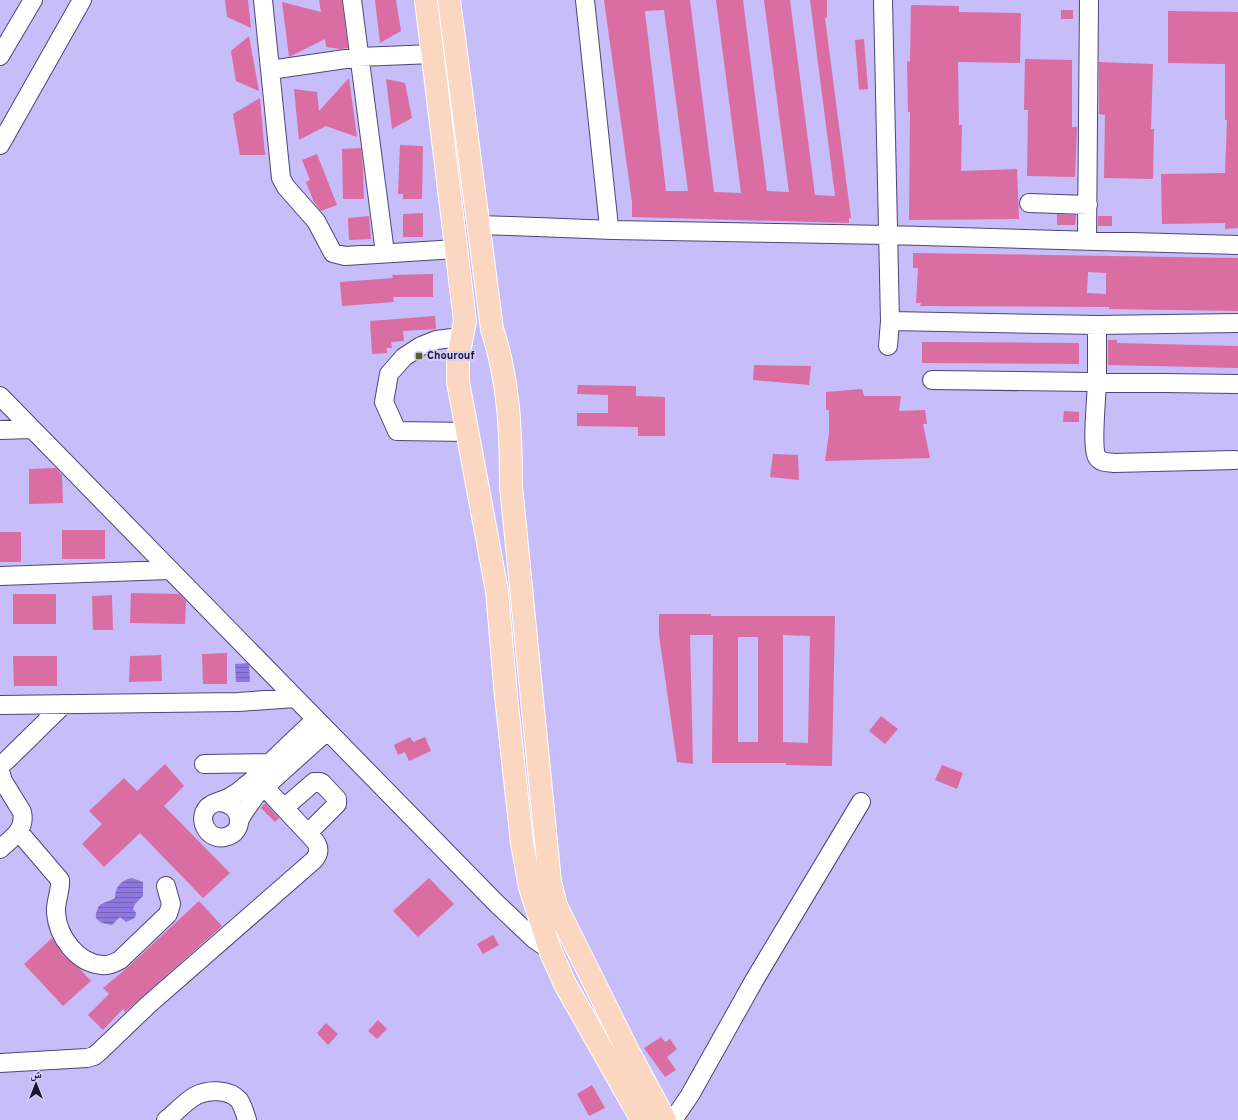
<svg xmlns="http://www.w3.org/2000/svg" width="1238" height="1120" viewBox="0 0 1238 1120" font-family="Overpass,'Noto Naskh Arabic',sans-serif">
	<defs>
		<pattern id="water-rules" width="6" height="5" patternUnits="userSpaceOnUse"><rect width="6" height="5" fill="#8e78dd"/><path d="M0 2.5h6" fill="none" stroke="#7361b3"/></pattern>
	</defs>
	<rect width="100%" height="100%" fill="#c7bdf9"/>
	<path fill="url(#water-rules)" d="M 249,663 L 250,682 L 236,682 L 235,664 Z
		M 132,878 L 143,882 L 143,896 L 135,904 L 133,909 L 136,913 C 136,919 131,920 126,922 L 120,917 L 112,925 C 103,924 92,921 97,911 C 98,908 98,907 100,905 C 104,902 110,901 115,898 C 115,887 121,880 132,878 Z"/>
	<path fill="#da6da1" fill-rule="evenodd" d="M 225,0 L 248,0 L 251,28 L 227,17 Z
		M 319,0 L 342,0 L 348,48 L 340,49 L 326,47 L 325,39 L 289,57 L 282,2 L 321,12 Z
		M 375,0 L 396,0 L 401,31 L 380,43 Z
		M 604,0 L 690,0 L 714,192 L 741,193 L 716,0 L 743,0 L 767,191 L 789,192 L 764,0 L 790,0 L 815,195 L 835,196 L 810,0 L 827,0 L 827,18 L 825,18 L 851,218 L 849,218 L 849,223 L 632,217 L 632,202 ZM 664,10 L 688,191 L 666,191 L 645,11 Z
		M 911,5 L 959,6 L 959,12 L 1021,13 L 1020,63 L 958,62 L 959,125 L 962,125 L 961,171 L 1017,169 L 1019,219 L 909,220 L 910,112 L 908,112 L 907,62 L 910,61 Z
		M 1061,10 L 1073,10 L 1073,19 L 1061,19 Z
		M 1168,11 L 1238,12 L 1238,228 L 1225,229 L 1225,223 L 1162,224 L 1161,174 L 1225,173 L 1227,120 L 1225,120 L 1225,64 L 1168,63 Z
		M 249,36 L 259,91 L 236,81 L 231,51 Z
		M 864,39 L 868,89 L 859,90 L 855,40 Z
		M 1025,59 L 1072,60 L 1072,127 L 1077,127 L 1075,177 L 1027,176 L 1028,110 L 1024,110 Z
		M 1099,62 L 1153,64 L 1151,129 L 1154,129 L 1153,179 L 1104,178 L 1105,115 L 1099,114 Z
		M 349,78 L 357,137 L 326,126 L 299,140 L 294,89 L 317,92 L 319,111 Z
		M 386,79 L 405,83 L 412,118 L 392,129 Z
		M 260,98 L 265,155 L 240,155 L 233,114 Z
		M 400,145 L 423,146 L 422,199 L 403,199 L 403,194 L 398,194 Z
		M 361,148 L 363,168 L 364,199 L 343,199 L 342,149 Z
		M 317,154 L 337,205 L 321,211 L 314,202 L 306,182 L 310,180 L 302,160 Z
		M 423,213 L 423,237 L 403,237 L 403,214 Z
		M 1057,214 L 1076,215 L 1075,225 L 1057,225 Z
		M 369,216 L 371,239 L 349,240 L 348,218 Z
		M 1098,216 L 1112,216 L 1112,226 L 1098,226 Z
		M 913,253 L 1238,258 L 1238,311 L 1109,309 L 1109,307 L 920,306 L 921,303 L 916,303 L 918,268 L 913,268 ZM 1088,272 L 1106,273 L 1106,294 L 1087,293 Z
		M 433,274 L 433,297 L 393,297 L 394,302 L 342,306 L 340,282 L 393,278 L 392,275 Z
		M 435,316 L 436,329 L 403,331 L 404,341 L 391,342 L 392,348 L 387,348 L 387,353 L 372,354 L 370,321 Z
		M 1108,340 L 1117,340 L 1117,343 L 1238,346 L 1238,368 L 1108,365 Z
		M 922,342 L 1079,343 L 1079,364 L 922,363 Z
		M 754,365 L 811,366 L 809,385 L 753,380 Z
		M 578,385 L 636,386 L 636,396 L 665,397 L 665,436 L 638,436 L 638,427 L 577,426 L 577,413 L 608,413 L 608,395 L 577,394 Z
		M 862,389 L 864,396 L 901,396 L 899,411 L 925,410 L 927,424 L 923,424 L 930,458 L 825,461 L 829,433 L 829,410 L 826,410 L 826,392 Z
		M 1064,411 L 1079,412 L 1079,422 L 1063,422 Z
		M 773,454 L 798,455 L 799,480 L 770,477 Z
		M 56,468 L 62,475 L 63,503 L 29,504 L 29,469 Z
		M 62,530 L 105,530 L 105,559 L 62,559 Z
		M 0,532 L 21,532 L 21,562 L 0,562 Z
		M 131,593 L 179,594 L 186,601 L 185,624 L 130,623 Z
		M 13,594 L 56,594 L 56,624 L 13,624 Z
		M 112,595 L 113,630 L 93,630 L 92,596 Z
		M 659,614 L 711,614 L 711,616 L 835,616 L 832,766 L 786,765 L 786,763 L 712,763 L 713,635 L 690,635 L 693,764 L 677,762 L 659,635 ZM 783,635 L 810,636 L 808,743 L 783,742 ZM 738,637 L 758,637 L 758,742 L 738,742 Z
		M 227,653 L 227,684 L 203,684 L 202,654 Z
		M 161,655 L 162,681 L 129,682 L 130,656 Z
		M 13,656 L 57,656 L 57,686 L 14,686 Z
		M 881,716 L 898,729 L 885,744 L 869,731 Z
		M 410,737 L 413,742 L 425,737 L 431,751 L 409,761 L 405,752 L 398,755 L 394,745 Z
		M 165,764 L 184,786 L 164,806 L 230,873 L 203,898 L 140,833 L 104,867 L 82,844 L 102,824 L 89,811 L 124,778 L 137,791 Z
		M 942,765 L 963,773 L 957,789 L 935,780 Z
		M 265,803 L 279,818 L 275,822 L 261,808 Z
		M 429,878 L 454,904 L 418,937 L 393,911 Z
		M 199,901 L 222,926 L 125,1012 L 123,1009 L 103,1030 L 88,1015 L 109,994 L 103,988 L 127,968 Z
		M 493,935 L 499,945 L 483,954 L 477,944 Z
		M 52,938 L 63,955 L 71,962 L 80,969 L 91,981 L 63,1006 L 24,964 Z
		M 378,1020 L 387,1029 L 377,1039 L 368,1031 Z
		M 326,1023 L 338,1034 L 328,1045 L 317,1033 Z
		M 661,1037 L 665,1042 L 670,1039 L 677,1049 L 667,1057 L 676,1070 L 665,1077 L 644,1048 Z
		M 592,1085 L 605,1108 L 589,1116 L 577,1094 Z"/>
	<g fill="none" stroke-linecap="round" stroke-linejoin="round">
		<g stroke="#4f4578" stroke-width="20">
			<path id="minor" d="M 263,0 L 281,178 L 286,187 L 316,221 L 333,253 L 345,256 L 456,249
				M 352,0 L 385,253
				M 585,0 L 609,227 L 613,230
				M 883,0 L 890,321 L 888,346
				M 0,56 L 33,0
				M 270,70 L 359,57 L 433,54
				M 0,145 L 82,0
				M 1029,203 L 1088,205
				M 478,225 L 511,226 L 613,230 L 888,235 L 1238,245
				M 1087,241 L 1089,0
				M 890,321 L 1097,325 L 1238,323
				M 1097,325 C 1097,343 1097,362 1097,380 C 1097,395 1091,447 1097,457 C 1101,463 1107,462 1114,463 L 1235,460
				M 461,337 L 436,340 L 421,346 L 404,357 L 389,374 L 384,402 L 397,431 L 468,432
				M 932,380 L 1238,384
				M 0,396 L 496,903 L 534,939 L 550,950
				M 0,430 L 31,429
				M 0,576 L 169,570
				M 0,705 L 238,702 L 295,698
				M 204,764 L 270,763
				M 0,766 L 8,759 L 64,704
				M 0,771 L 3,781 L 22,812 C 26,830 12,838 0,849
				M 219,802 C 243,803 246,833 225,837 C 208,841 196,819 208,807 C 213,802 222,801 228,798 C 234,795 240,791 245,786 C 255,779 263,770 272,761 C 286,747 301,733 316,719
				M 284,808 L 314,782 L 320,782 L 322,783 L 337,799 L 337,804 L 308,833
				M 239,821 L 244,812 L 256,795 L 327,731
				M 19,832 L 60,880 C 61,891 55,902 56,913 C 58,937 77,963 102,965 C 109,966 114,963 120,960 L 168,914 L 171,904 L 166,886
				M 0,1063 L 87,1058 L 94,1056 L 100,1051 L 148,1005 L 314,860 C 319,854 320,848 315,841 L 255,777
				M 166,1120 C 176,1112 185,1102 195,1096 C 208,1089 229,1089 239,1100 C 243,1106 245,1113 247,1120
				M 673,1120 L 690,1095 L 755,979 L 861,802"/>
		</g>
		<g stroke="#fff" stroke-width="24">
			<path id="major" d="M 426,0 L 465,321 L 458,358 L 458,382 L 497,591 L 506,696 L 522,843 L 530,887 L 550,950 L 565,984 L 642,1120
				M 449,0 L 492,329 C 509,380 511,433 511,486 L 550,882 L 556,906 L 629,1053 L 665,1120"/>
		</g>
		<use href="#minor" stroke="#fff" stroke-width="18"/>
		<use href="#major" stroke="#fbd6c1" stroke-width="22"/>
	</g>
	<rect fill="#5c5f2c" stroke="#d3ccfd" stroke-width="1.5" x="415" y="352" width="8" height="8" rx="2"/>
	<g text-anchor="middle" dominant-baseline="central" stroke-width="4" stroke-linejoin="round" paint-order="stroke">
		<g font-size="11" font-weight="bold" fill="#1b172c" stroke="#d3ccfd" text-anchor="start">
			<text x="427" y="356">Chourouf</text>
		</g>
	</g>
	<g transform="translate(36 1084)" stroke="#d3ccfd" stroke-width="3" paint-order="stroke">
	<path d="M0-3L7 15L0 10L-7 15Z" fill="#1b172c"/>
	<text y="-6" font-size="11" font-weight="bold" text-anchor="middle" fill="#1b172c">ش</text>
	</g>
</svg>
